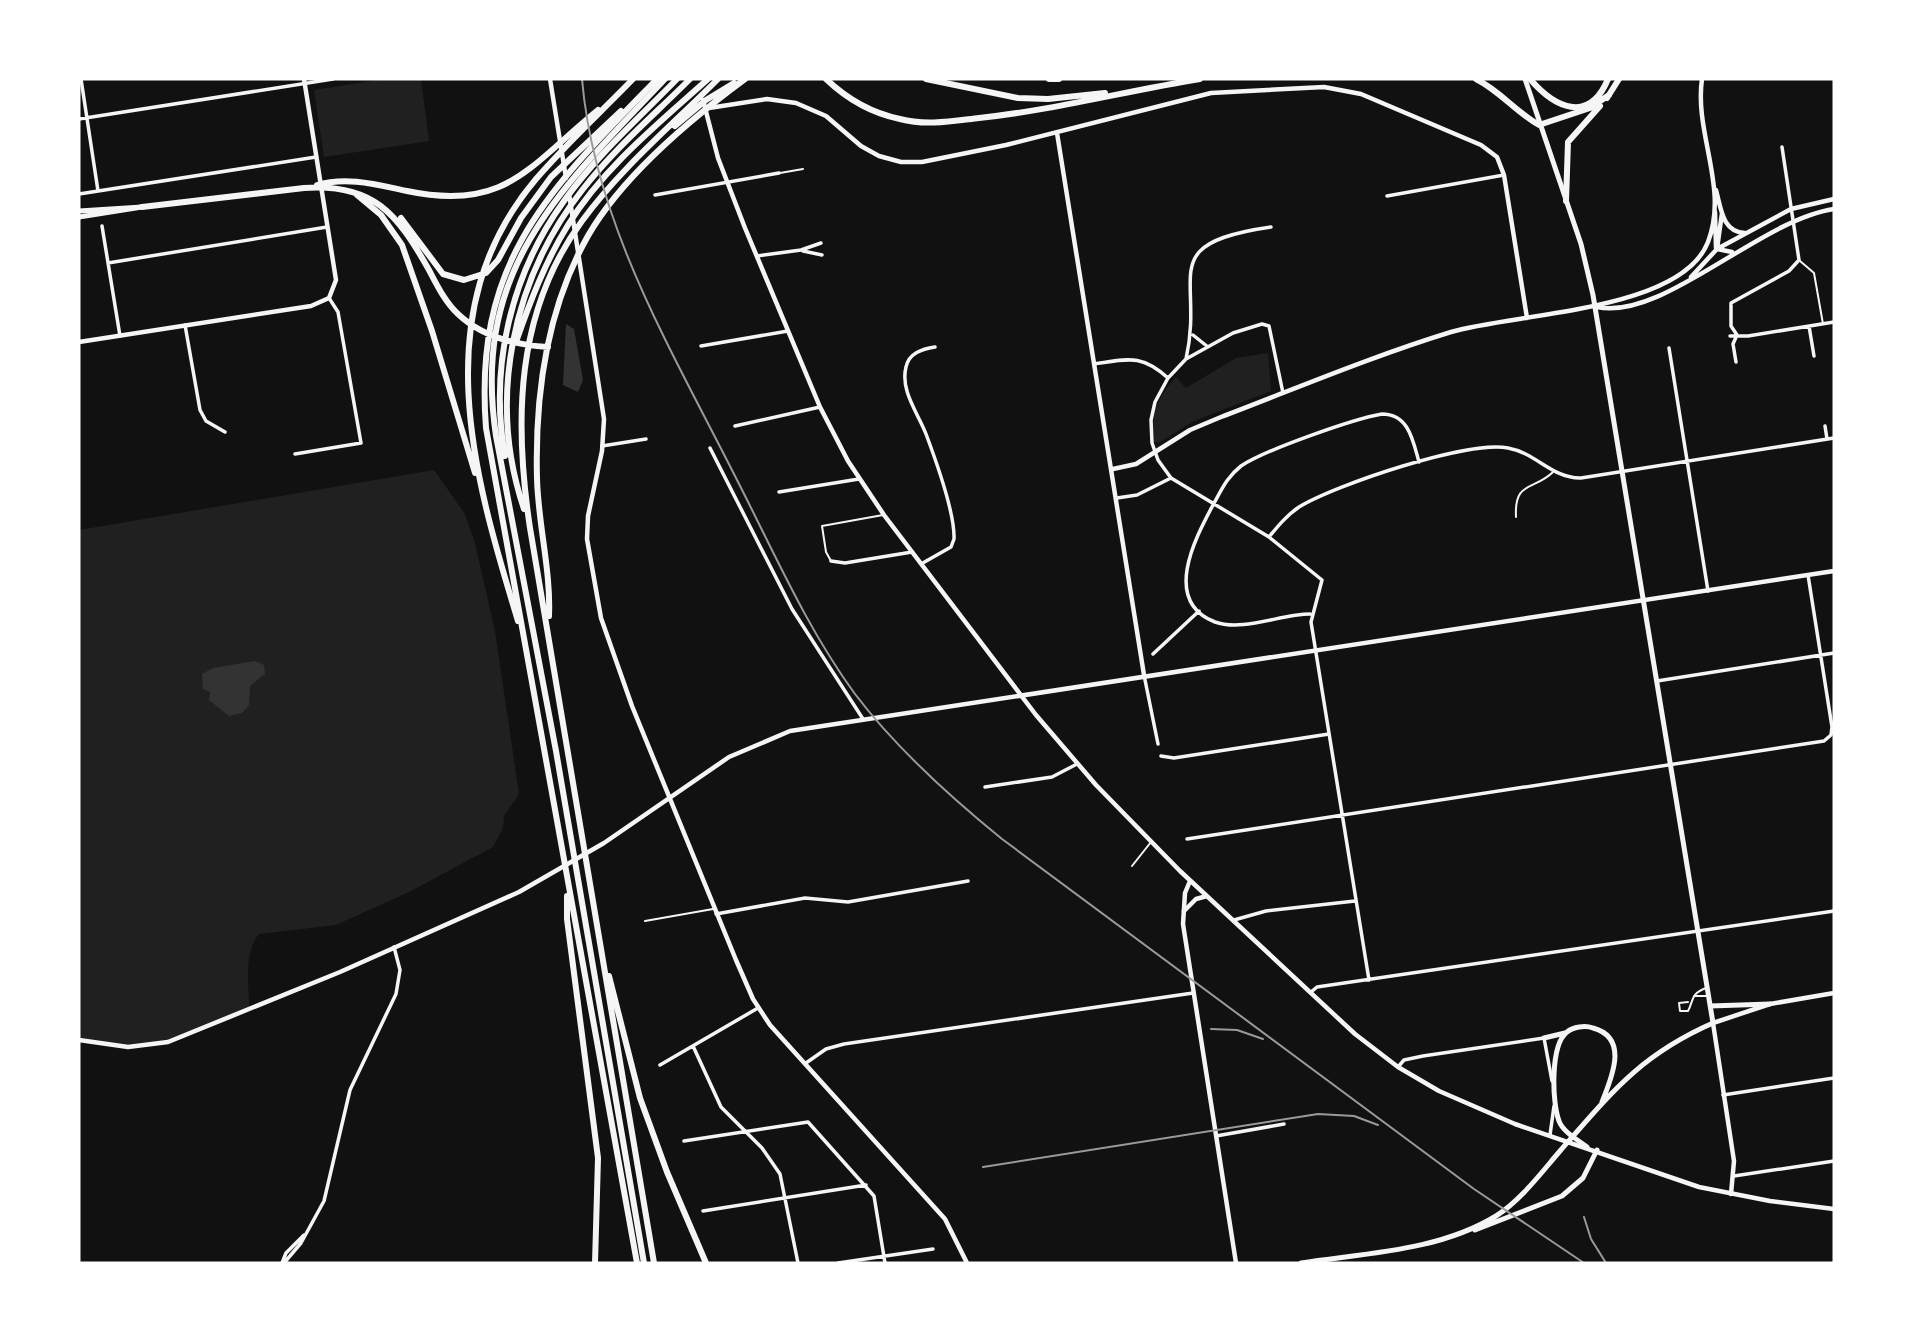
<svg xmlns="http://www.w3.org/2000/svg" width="1913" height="1342" viewBox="0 0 1913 1342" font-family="'Varela Round',sans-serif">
	<rect width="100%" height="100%" fill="#111"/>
	<path fill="#202020" d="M 384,79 L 421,79 L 429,141 L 324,157 L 314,90 Z
		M 1268,353 L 1271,391 L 1194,421 L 1160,442 L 1154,442 C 1150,414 1158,397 1176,377 L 1186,388 L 1236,358 Z
		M 434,470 L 465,514 L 475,543 L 495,631 L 519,794 L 504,816 L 503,828 L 493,847 L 411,891 L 336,925 L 259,934 C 244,950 248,989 250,1010 L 183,1038 L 142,1047 L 79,1040 L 79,530 Z"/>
	<path fill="#333" d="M 566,324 L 574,329 L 583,380 L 578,392 L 563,385 Z
		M 255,661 L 264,665 L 265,674 L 250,686 L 249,705 L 242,713 L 229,716 L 209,700 L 210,692 L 203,689 L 202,674 L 213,668 Z"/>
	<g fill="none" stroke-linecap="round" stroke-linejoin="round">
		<path stroke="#f5f5f5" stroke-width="2" d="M 780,173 L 803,169
			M 1800,261 L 1814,273 L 1823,324
			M 1516,517 C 1514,480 1534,491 1553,472
			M 831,561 L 826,552 L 822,526 L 883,515
			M 1132,866 L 1151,842
			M 645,921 L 713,909
			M 1694,996 L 1706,996
			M 1688,1002 L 1679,1003 L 1680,1011 L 1688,1011 C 1694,1000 1690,994 1706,988"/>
		<path stroke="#f5f5f5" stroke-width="3.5" d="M 81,79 L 98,191
			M 79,119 L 333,79
			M 79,194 L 316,157
			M 655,195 L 779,173
			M 1387,196 L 1504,175
			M 102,226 L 120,336
			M 803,251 L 822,255
			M 757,256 L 801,250 L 821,243
			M 108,263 L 327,227
			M 185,325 L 200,410 L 206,421 L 225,432
			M 1809,326 L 1814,356
			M 1193,335 L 1208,347
			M 1730,336 L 1748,336 L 1834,322
			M 701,346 L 788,331
			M 1669,348 L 1708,591
			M 1186,359 C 1205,276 1153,244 1271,227
			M 1736,362 L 1733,344 L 1737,335 L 1731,326 L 1731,303 L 1789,271 L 1799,260 L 1782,147
			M 1094,364 C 1129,359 1141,354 1168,378
			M 1283,393 L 1269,326 L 1262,324 L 1233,333 L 1186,359 L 1168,378 L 1155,402 L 1151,420 L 1152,443 L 1158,460 L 1171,478 L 1269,537 L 1322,580 L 1311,622 L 1369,980
			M 735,426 L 820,407
			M 1825,426 L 1827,439
			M 602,446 L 646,439
			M 710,448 L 792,609 L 863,719
			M 295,454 L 361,443 L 338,312 L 329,298
			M 779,492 L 859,479
			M 1117,498 L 1137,495 L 1171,478
			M 1269,537 C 1278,526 1287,515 1299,507 C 1335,485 1468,440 1508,448 C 1536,453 1553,479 1581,478 L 1834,438
			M 831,561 L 845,563 L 912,552
			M 921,564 L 951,547 L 954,539 C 955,514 935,458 926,434 C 918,413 900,391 906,367 C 909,353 922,349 935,347
			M 1310,614 C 1281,614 1243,632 1215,622 C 1161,601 1196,537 1213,505 C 1222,489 1227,477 1241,466 C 1265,450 1353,419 1382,414 C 1409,414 1413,441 1419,462
			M 1153,654 L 1199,611
			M 1144,675 L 1158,744
			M 1657,681 L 1834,653
			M 1161,756 L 1174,758 L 1329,734
			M 985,787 L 1052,777 L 1077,764
			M 1187,839 L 1824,741 L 1831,735 L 1832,727 L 1808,575
			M 716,914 L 805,898 L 848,902 L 968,881
			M 1234,920 L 1266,911 L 1355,901
			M 1311,992 L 1317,987 L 1834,911
			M 693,1046 L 721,1107 L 762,1148 L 780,1174 L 798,1263
			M 806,1063 L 826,1049 L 844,1044 L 1193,993
			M 660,1065 L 758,1008
			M 1398,1067 L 1404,1060 L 1423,1056 L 1544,1038 L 1552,1081
			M 1723,1095 L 1834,1078
			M 1550,1135 L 1554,1106
			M 1216,1136 L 1284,1124
			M 684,1141 L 808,1122 L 874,1196 L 885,1263
			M 1734,1176 L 1834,1161
			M 703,1211 L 866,1185
			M 282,1263 L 286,1253 L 304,1235
			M 284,1263 L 301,1243 L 324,1201 L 350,1090 L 396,994 L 400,970 L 394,947
			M 838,1263 L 933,1249"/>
		<path stroke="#f5f5f5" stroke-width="4.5" d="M 709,108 L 767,99 L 796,103 L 826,116 L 861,146 L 879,156 L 901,162 L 922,162 L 1006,145 L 1211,93 L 1324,87 L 1361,94 L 1481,145 L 1497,157 L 1504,175 L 1527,318
			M 1057,133 L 1144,675
			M 1716,190 C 1721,208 1722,232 1745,233
			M 1715,212 L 1716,248
			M 1717,249 L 1791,209 L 1834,199
			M 1717,249 L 1732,252
			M 1691,277 L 1717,249 L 1722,213
			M 1597,307 C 1663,321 1759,220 1834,209
			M 79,342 L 311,306 L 329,298 L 336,280 L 304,79
			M 1113,469 L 1136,464 L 1190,430 L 1221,417 C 1297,388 1373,356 1451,332 C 1514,313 1681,312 1708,242 C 1729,188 1694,133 1702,79
			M 1190,881 L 1185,893 L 1183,924 L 1236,1263
			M 1731,1194 L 1734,1161 L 1713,1023 L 1770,1004 L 1834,993"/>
		<path stroke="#f5f5f5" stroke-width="4.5" d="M 550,79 L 566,178
			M 703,100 L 718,158 L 745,228 L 820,407 L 848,461 L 884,515 L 1036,715 L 1096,785 L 1180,871 L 1355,1034 L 1398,1067 L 1439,1091 L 1515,1124 L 1699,1187 L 1770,1201 L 1834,1209
			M 569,194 L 604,419 L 602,451 L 588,516 L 587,539 L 601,618 L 632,706 L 736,960 L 753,999 L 770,1025 L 945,1219 L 967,1263
			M 1184,911 L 1196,899 L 1207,896
			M 79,1040 L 128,1047 L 168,1042 L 340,972 L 519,892 L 604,843 L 729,757 L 790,731 L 1834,571"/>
		<path stroke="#f5f5f5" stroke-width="5" d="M 1710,1006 L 1770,1004
			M 1544,1038 L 1565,1033
			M 1587,1147 C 1578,1140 1563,1132 1559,1121 C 1552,1103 1550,1045 1567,1032 C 1573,1027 1585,1025 1593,1028 C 1630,1038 1611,1079 1602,1102
			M 1475,1230 L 1562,1196 L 1583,1178 L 1597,1150
			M 1301,1263 C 1366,1253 1439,1251 1496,1216 C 1521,1200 1541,1173 1560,1151 C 1611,1093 1640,1055 1713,1023 L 1593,295 L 1581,244 L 1525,79"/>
		<path stroke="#f5f5f5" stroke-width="5" d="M 79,211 L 142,207 L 79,217"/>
		<path stroke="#f5f5f5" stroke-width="6" d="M 826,79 C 847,99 871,113 900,119 C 926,126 953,121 979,118 C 1054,110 1126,91 1200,79
			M 926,79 L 1018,98 L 1048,99 L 1105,93
			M 1049,79 L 1059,79
			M 1476,79 C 1500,91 1516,112 1539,125 L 1590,108 L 1609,95
			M 1530,79 C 1554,107 1589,125 1608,79
			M 1607,98 L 1619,79
			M 675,126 L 706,100 L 734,83
			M 317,185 C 347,176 378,185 407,191 C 506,212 529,166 598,110
			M 357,195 L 381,215 L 402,245 L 432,331 L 475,473
			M 1566,201 L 1568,142 L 1600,106
			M 142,207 L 304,188 C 373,183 397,213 429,270 C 437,285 445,302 458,314 C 482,337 516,345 548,347
			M 401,218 L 443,274 L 464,280 L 486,273 L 498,260 L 521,218 L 551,177 L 621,111
			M 516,342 C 530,302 545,262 568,225 C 603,168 659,123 708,79
			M 505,456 C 489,367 511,274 564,201 C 596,156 639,118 677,79
			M 524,509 C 487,400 512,279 583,189 C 614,149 654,115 690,79
			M 549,616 C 551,570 538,524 537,478 C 535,400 546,315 583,245 C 616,181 688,121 745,79
			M 518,621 C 473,474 425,310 536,179 C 566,144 601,112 633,79
			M 567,896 L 567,919 L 598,1158 L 595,1263
			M 609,976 L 640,1098 L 667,1172 L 706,1263
			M 637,1263 L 486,428 C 473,260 549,190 657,79
			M 644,1263 L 556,751 L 496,436 C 471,268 560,190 665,79
			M 654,1263 L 530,528 C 514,422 515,312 582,221 C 620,169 672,125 718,79"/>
		<path stroke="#9a9a9a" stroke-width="2" d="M 582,79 C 594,222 672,351 735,476 C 773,550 806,627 855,694 C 896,748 949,796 1002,839 L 1474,1189 L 1584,1263
			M 1211,1029 L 1237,1030 L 1263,1039
			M 983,1167 L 1318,1114 L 1354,1116 L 1378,1125
			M 1584,1217 L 1591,1239 L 1606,1263"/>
	</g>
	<rect width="1913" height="1342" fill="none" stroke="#ffffff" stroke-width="161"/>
</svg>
